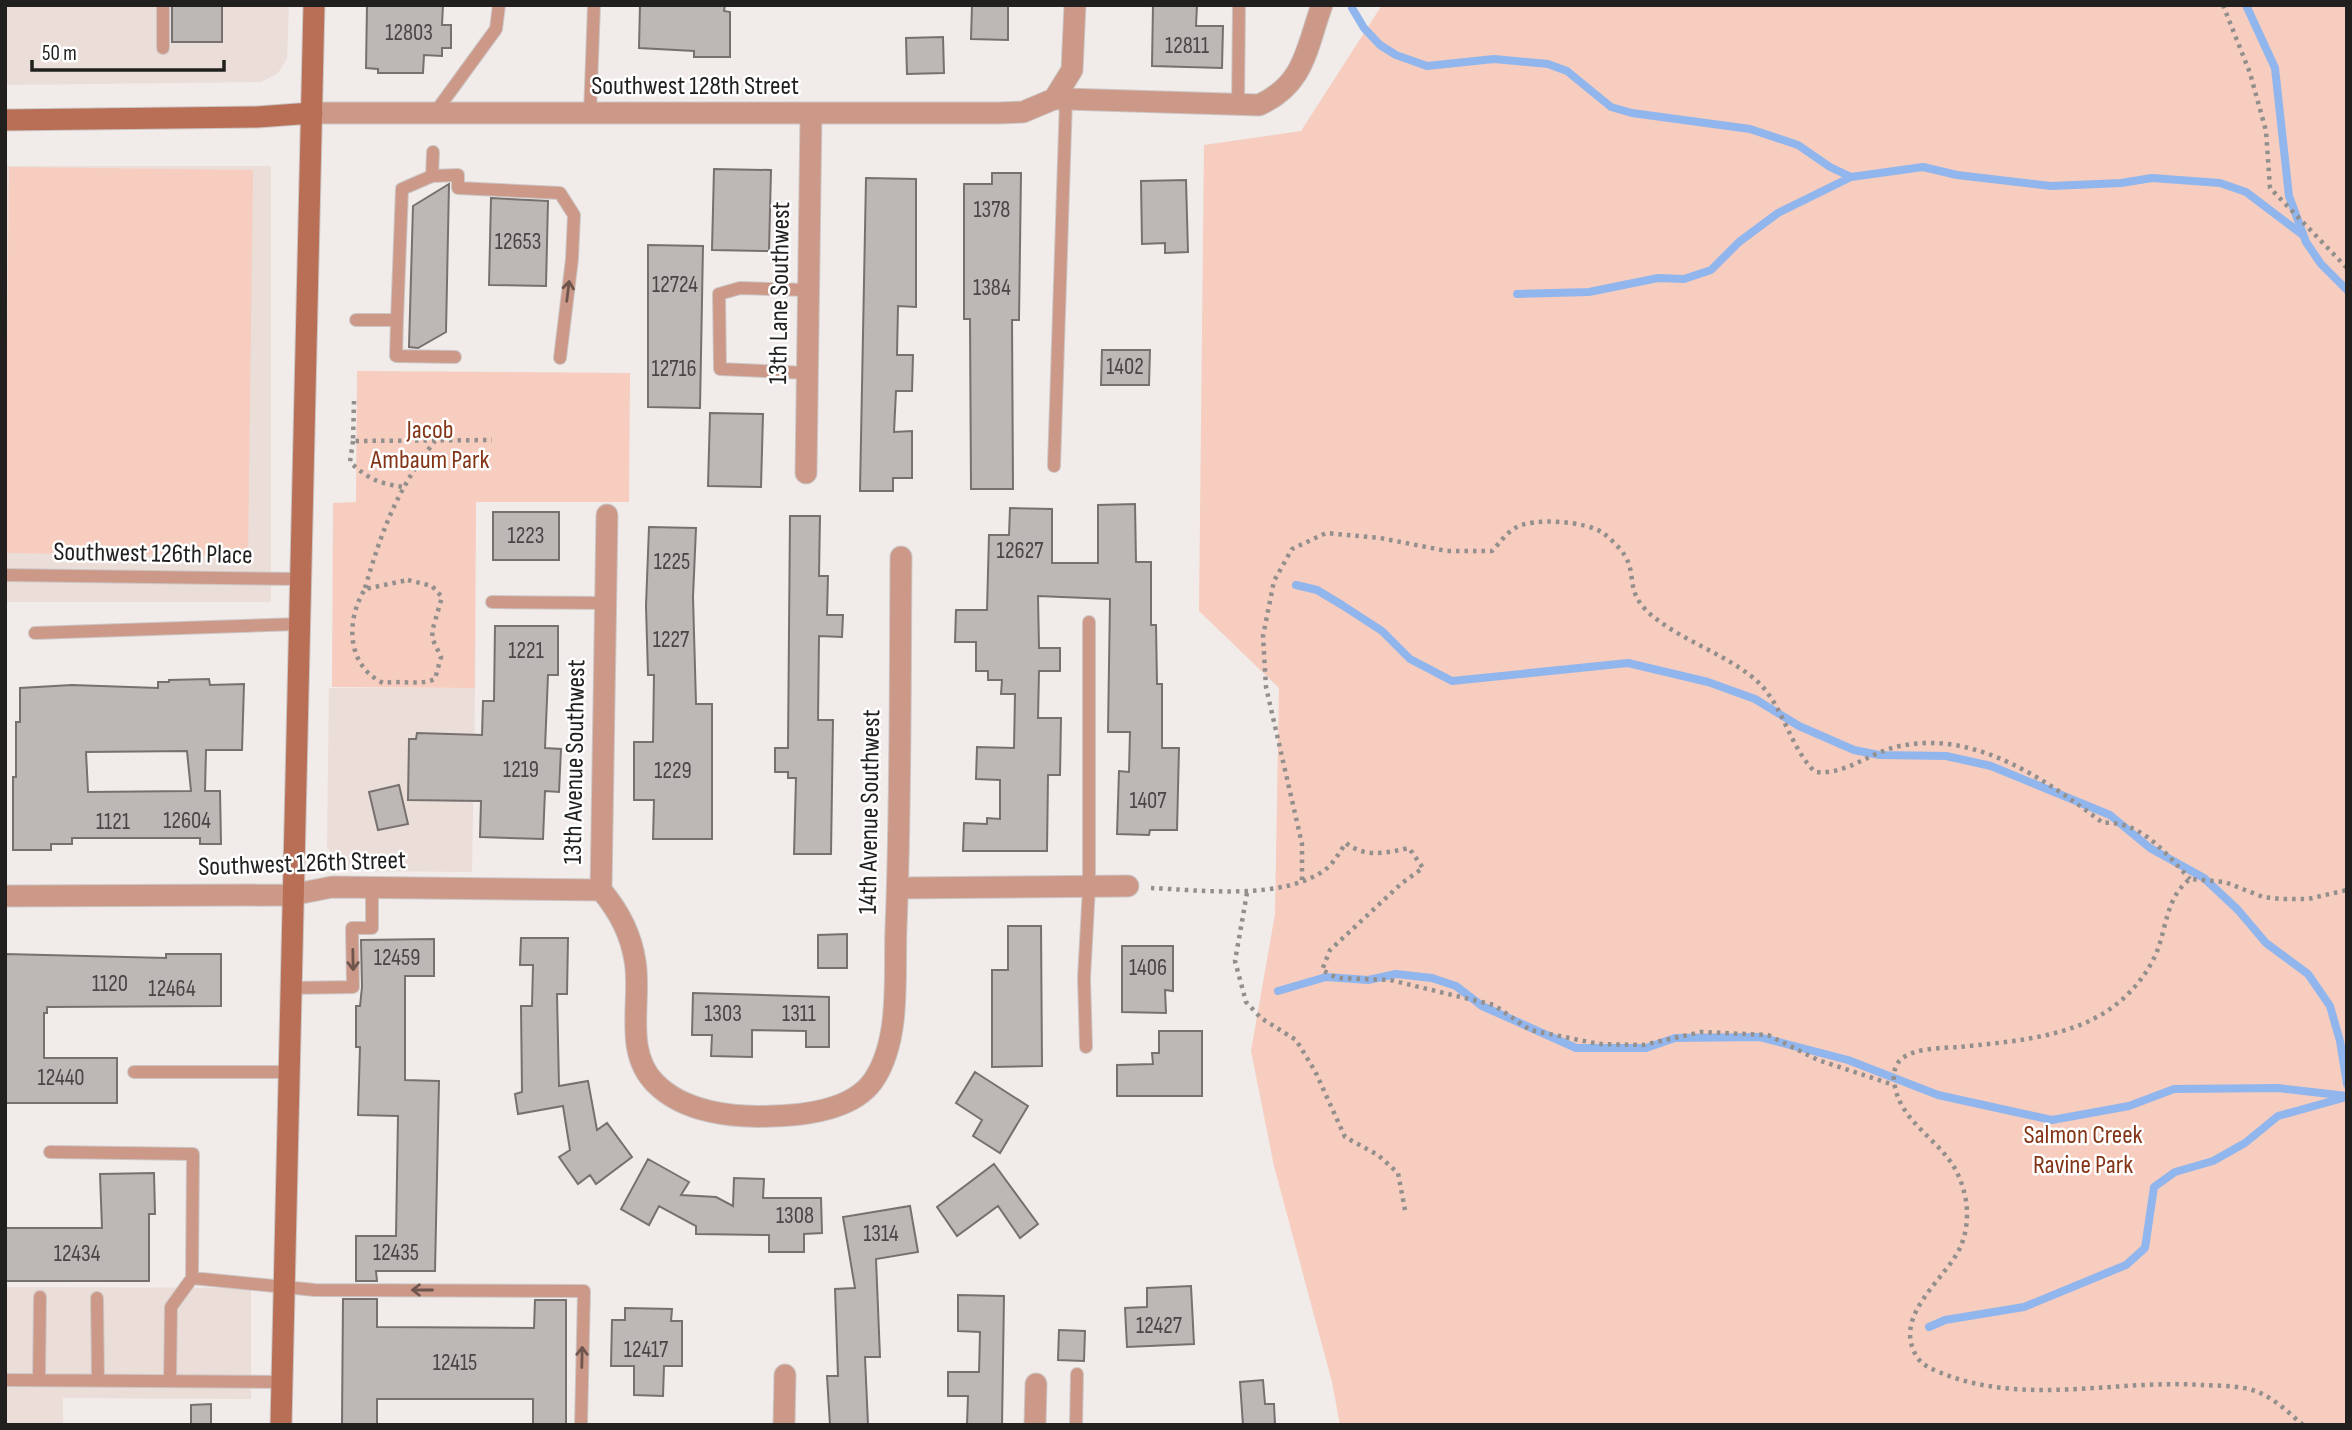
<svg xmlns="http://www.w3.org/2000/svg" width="2352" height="1430" viewBox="0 0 2352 1430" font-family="'Sofia Sans Condensed',sans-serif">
	<rect width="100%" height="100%" fill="#f1ebe9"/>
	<path fill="#ebddd8" d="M 5,5 L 289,5 L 287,59 L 278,73 L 261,82 L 5,85 Z
		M 5,166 L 271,166 L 271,602 L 5,602 Z
		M 329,688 L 475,688 L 472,872 L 356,871 L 338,863 L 327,847 Z
		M 5,1287 L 251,1288 L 251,1399 L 63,1398 L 63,1425 L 5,1425 Z"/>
	<path fill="#f6cdbf" d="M 1382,5 L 2347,5 L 2347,1425 L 1340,1425 L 1332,1382 L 1274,1166 L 1251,1051 L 1275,914 L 1279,688 L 1199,611 L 1204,145 L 1301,131 Z
		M 9,167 L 253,170 L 248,556 L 5,553 Z
		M 357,371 L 630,373 L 629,502 L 476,502 L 475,688 L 332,687 L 333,503 L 356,502 Z"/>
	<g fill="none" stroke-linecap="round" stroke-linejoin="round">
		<path stroke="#91b6ed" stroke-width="8" d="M 2246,5 L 2275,68 L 2289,196 L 2306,242 L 2321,264 L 2347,290
			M 1352,8 L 1364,28 L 1380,45 L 1396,55 L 1427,66 L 1494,59 L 1548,64 L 1567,71 L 1611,107 L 1632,113 L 1750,129 L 1798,145 L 1830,167 L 1851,177 L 1923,167 L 1957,175 L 2051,186 L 2121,183 L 2152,178 L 2220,183 L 2246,192 L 2303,235
			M 1517,294 L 1589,292 L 1658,278 L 1684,279 L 1711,270 L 1739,242 L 1778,213 L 1851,177
			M 1296,585 L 1317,590 L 1342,605 L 1382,631 L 1410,659 L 1452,681 L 1628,663 L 1708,682 L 1755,699 L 1799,726 L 1854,750 L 1879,755 L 1946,756 L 1991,766 L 2110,815 L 2150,848 L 2204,878 L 2238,910 L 2266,943 L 2308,974 L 2330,1006 L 2340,1041 L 2347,1084
			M 1278,991 L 1326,977 L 1368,980 L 1396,974 L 1432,978 L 1456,986 L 1482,1006 L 1576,1048 L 1646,1048 L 1675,1038 L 1759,1037 L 1848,1060 L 1938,1095 L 2052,1120 L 2129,1106 L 2174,1089 L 2278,1088 L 2347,1096
			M 1929,1327 L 1945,1320 L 2024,1307 L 2126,1265 L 2145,1248 L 2154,1187 L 2175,1172 L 2213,1161 L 2245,1143 L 2278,1116 L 2343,1098"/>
	</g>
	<path fill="#bdb8b6" stroke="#76716f" stroke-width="2" fill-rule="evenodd" d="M 172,5 L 222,5 L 222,42 L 172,42 Z
		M 367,5 L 443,5 L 442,25 L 451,25 L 451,48 L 442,48 L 442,56 L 424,55 L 423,73 L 378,73 L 378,69 L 366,68 Z
		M 640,5 L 725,5 L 724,11 L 730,12 L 730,57 L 694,57 L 694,51 L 639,48 Z
		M 972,5 L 1008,5 L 1008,40 L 971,39 Z
		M 1153,5 L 1197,5 L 1196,26 L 1223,26 L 1222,68 L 1152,66 Z
		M 943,37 L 944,73 L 907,74 L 906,38 Z
		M 714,169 L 771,170 L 769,251 L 712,250 Z
		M 992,173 L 1021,173 L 1019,320 L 1012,320 L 1013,489 L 971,489 L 970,319 L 964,319 L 964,184 L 992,184 Z
		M 866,178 L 916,179 L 916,307 L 898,306 L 897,355 L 913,355 L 912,391 L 896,391 L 894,432 L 912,431 L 912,478 L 893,478 L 893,491 L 860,491 Z
		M 1186,180 L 1188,252 L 1165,253 L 1165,243 L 1142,244 L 1141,181 Z
		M 449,184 L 446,332 L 418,348 L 409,347 L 413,206 Z
		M 491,198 L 548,201 L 546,286 L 489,285 Z
		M 648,245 L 703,246 L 700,408 L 648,407 Z
		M 1102,350 L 1150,350 L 1149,385 L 1101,385 Z
		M 710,413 L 763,414 L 761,487 L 708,486 Z
		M 1135,504 L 1136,562 L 1151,562 L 1151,625 L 1156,625 L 1157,684 L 1162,684 L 1162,748 L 1179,748 L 1177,830 L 1150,830 L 1149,835 L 1117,834 L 1119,771 L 1129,772 L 1130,732 L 1108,732 L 1110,599 L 1038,596 L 1039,648 L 1060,648 L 1060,671 L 1039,671 L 1038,718 L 1061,718 L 1060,775 L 1048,775 L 1047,851 L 963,851 L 964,823 L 987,824 L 987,818 L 1000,819 L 1000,780 L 976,779 L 977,747 L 1014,748 L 1015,694 L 1001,694 L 1002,680 L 988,680 L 988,671 L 976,671 L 976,642 L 955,642 L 956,610 L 987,610 L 989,535 L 1009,535 L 1010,508 L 1052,509 L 1052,563 L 1098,563 L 1098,505 Z
		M 493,512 L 559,512 L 559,560 L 493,560 Z
		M 790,516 L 820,516 L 819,576 L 828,576 L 827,615 L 843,615 L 842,637 L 819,636 L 818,720 L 833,720 L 831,854 L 794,854 L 796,778 L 788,778 L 788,772 L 775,772 L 775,748 L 788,748 Z
		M 649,527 L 696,528 L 693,597 L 696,704 L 712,704 L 712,839 L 653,839 L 654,800 L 634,800 L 634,742 L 653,742 L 654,675 L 648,675 L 646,606 Z
		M 495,626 L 558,626 L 558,675 L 548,675 L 545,748 L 561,749 L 559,792 L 545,791 L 543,839 L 480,837 L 481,801 L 408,800 L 409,739 L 416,739 L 417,733 L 482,735 L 483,701 L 494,701 Z
		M 209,679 L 210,685 L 244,684 L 242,750 L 206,750 L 205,791 L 220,791 L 221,844 L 200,844 L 200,838 L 72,838 L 72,844 L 51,844 L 51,850 L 13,850 L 13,777 L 16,777 L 16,722 L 20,722 L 20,688 L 72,685 L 158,688 L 158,682 L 169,682 L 169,680 ZM 187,751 L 191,791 L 88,792 L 86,752 Z
		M 399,785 L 408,824 L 378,830 L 369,792 Z
		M 1008,926 L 1041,926 L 1042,1066 L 992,1067 L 992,970 L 1008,970 Z
		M 847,934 L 847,968 L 818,968 L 818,935 Z
		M 521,938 L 568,938 L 567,994 L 557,994 L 559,1086 L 588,1081 L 597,1130 L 607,1123 L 632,1157 L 596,1184 L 590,1175 L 578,1184 L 559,1157 L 570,1150 L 563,1106 L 518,1114 L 515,1094 L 522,1092 L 521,1006 L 532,1006 L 533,965 L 520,965 Z
		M 434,939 L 434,976 L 405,976 L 405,1080 L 439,1081 L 435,1271 L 376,1271 L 377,1281 L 356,1281 L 356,1236 L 396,1236 L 398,1116 L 358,1115 L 360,1047 L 356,1047 L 356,1006 L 360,1006 L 362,987 L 361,940 Z
		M 1122,946 L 1173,946 L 1173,991 L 1165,990 L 1166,1013 L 1122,1012 Z
		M 5,954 L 166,958 L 166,954 L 221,954 L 221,1006 L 47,1007 L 47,1013 L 44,1013 L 44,1058 L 117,1058 L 117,1103 L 5,1103 Z
		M 693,993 L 829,997 L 829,1047 L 806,1047 L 806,1031 L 752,1030 L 752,1057 L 711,1056 L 712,1035 L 692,1035 Z
		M 1159,1031 L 1202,1031 L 1202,1096 L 1117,1096 L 1117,1065 L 1153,1064 L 1152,1053 L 1159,1053 Z
		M 975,1072 L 1028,1106 L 1000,1153 L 973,1136 L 982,1120 L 956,1103 Z
		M 648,1159 L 689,1182 L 681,1195 L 716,1197 L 733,1206 L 734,1178 L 764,1179 L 763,1198 L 821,1198 L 822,1233 L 804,1234 L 804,1252 L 769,1252 L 769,1235 L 696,1234 L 696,1226 L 659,1206 L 649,1225 L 621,1209 Z
		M 994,1164 L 1038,1224 L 1020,1238 L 998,1206 L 957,1236 L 937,1207 Z
		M 154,1173 L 155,1214 L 149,1214 L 149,1281 L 5,1281 L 5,1228 L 102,1228 L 100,1174 Z
		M 910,1206 L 918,1252 L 876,1259 L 880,1357 L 865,1357 L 868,1425 L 830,1425 L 827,1376 L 838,1376 L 835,1289 L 855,1288 L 843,1217 Z
		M 1191,1286 L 1194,1344 L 1127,1347 L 1125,1308 L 1147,1307 L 1147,1288 Z
		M 958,1295 L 1004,1296 L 1002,1425 L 967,1425 L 968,1396 L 948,1396 L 948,1372 L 979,1372 L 980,1332 L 958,1331 Z
		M 343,1299 L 377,1299 L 377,1327 L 534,1328 L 535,1300 L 566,1300 L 566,1425 L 533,1425 L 533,1399 L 377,1399 L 377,1425 L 342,1425 Z
		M 625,1308 L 672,1309 L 671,1321 L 682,1321 L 682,1366 L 664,1366 L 663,1396 L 634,1395 L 634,1366 L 611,1366 L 612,1320 L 625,1320 Z
		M 1059,1330 L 1085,1331 L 1084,1361 L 1058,1360 Z
		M 1263,1380 L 1265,1404 L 1274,1404 L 1275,1425 L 1243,1425 L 1240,1382 Z
		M 211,1404 L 211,1425 L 191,1425 L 191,1405 Z"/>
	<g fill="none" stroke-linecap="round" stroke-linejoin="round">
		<g stroke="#ccc6c5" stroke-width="14">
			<path id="service" d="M 163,5 L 163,48
				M 1238,106 L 1239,5
				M 434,114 L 496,29 L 499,5
				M 590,114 L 594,5
				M 432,176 L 433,152
				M 356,320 L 397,320 L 396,356 L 455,357
				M 397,320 L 402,189 L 432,176 L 458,175 L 458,188 L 560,193 L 574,215 L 572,259 L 560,358
				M 807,373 L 720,369 L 719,294 L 740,288 L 808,290
				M 1054,466 L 1066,99
				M 5,575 L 300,579
				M 492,602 L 606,603
				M 35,633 L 299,624
				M 290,988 L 353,987 L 352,928 L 372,928 L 372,887
				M 1086,1047 L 1084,978 L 1089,887 L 1089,622
				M 134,1072 L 288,1072
				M 50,1152 L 193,1154 L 192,1278 L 171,1307 L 170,1381
				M 192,1278 L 315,1290 L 584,1291 L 581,1425
				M 97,1298 L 98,1381
				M 5,1380 L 282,1382
				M 39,1380 L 40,1297
				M 1076,1425 L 1077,1374"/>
		</g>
		<g stroke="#ccc6c5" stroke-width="23">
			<path id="minor" d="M 1054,99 L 1072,70 L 1075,5
				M 312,113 L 998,113 L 1023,112 L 1054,99 L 1066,99 L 1259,105 C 1305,84 1306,49 1322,5
				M 806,473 L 811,114
				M 607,515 L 601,890 C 618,910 631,934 635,961 C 642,999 623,1051 655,1083 C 684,1113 735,1118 774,1116 C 807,1115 856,1109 875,1078 C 901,1037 894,975 896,928 C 901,804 900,680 901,557
				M 898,888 L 1128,886
				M 5,896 L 291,895 L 332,887 L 601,890
				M 784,1425 L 785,1375
				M 1035,1425 L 1036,1384"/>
		</g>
		<g stroke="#ccc6c5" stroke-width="23">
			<path id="secondary" d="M 5,120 L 257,117 L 312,113
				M 281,1425 L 314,5"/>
		</g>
		<path stroke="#938f8d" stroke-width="4.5" stroke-dasharray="3.5 5" stroke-linecap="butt" d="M 2223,5 L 2250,73 L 2266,131 L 2270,188 L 2347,268
			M 354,401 L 353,441 L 492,440
			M 353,441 L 350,462 C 368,479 380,484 404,487
			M 408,580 L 432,586 L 442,597 L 433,628 L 432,638 L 441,657 L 435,679 C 420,686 400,680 383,683 C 347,666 345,621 365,589 Z
			M 365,588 C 382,530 397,489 435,441
			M 1302,880 L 1302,844 L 1266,687 L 1263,636 L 1274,581 L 1292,549 L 1326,533 L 1380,538 L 1447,551 L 1492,551 C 1499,544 1506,533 1515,528 C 1532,517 1586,521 1603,533 C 1610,538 1621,549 1625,556 C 1637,575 1625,591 1649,613 C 1682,642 1726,653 1758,682 C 1784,707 1789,746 1815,772 C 1848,775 1869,752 1900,746 C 1976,730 2046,780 2103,823 C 2141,820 2166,854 2190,879
			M 1151,888 C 1200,890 1284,901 1326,869 C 1334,863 1340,851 1346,843 C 1365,858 1386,853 1409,848 L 1423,868 L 1402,883 L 1330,950 L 1322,970 L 1337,978 L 1390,980 L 1494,1005 L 1530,1030 L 1599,1044 L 1643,1045 L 1701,1032 L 1768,1035 L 1818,1060 L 1894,1085
			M 1247,893 L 1235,961 L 1246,1002 L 1261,1018 L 1296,1040 L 1315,1071 L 1345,1137 L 1378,1155 L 1398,1173 L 1405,1210
			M 2303,1425 C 2289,1413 2275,1399 2258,1392 C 2241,1385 2219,1386 2202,1385 C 2116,1379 2021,1407 1939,1372 C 1930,1368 1922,1365 1917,1357 C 1890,1314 1950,1277 1962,1243 C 1970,1221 1968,1198 1959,1177 C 1945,1142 1903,1126 1895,1087 C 1892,1077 1894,1063 1904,1057 C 1918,1048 1942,1048 1959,1047 C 2008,1042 2069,1038 2110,1009 C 2130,995 2146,976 2156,954 C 2167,927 2166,897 2190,879 L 2225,882 L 2263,897 L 2282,899 L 2308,899 L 2347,890"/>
		<use href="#service" stroke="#c98" stroke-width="12"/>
		<use href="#minor" stroke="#c98" stroke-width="21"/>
		<use href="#secondary" stroke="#b86f56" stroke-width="21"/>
	</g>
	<defs><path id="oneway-shaft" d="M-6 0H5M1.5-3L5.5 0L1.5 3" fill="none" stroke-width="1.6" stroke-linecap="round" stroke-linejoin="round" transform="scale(1.75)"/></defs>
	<g stroke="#6e564e">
		<use href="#oneway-shaft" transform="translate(568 291) rotate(-83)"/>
		<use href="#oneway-shaft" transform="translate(353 960) rotate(89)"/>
		<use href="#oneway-shaft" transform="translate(422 1290) rotate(-180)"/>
		<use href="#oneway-shaft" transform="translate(582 1357) rotate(-89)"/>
	</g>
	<g text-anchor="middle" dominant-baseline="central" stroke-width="5" stroke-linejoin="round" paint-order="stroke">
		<g font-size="23" fill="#494645">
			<text x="409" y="33">12803</text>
			<text x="1187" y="46">12811</text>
			<text x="992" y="210">1378</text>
			<text x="518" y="242">12653</text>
			<text x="675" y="285">12724</text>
			<text x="992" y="288">1384</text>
			<text x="1125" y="367">1402</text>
			<text x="674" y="369">12716</text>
			<text x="526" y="536">1223</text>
			<text x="1020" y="551">12627</text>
			<text x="672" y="562">1225</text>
			<text x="671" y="640">1227</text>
			<text x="526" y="651">1221</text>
			<text x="521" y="770">1219</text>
			<text x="673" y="771">1229</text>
			<text x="1148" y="801">1407</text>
			<text x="187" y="821">12604</text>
			<text x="113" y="822">1121</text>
			<text x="397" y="958">12459</text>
			<text x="1148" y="968">1406</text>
			<text x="110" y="984">1120</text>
			<text x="172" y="989">12464</text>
			<text x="723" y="1014">1303</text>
			<text x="799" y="1014">1311</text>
			<text x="61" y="1078">12440</text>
			<text x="795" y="1216">1308</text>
			<text x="881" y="1234">1314</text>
			<text x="396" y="1253">12435</text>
			<text x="77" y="1254">12434</text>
			<text x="1159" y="1326">12427</text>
			<text x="646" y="1350">12417</text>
			<text x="455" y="1363">12415</text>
		</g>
		<g font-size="26" fill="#22201f" stroke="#fff">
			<text x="695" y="86">Southwest 128th Street</text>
			<text transform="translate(780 293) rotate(-89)">13th Lane Southwest</text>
			<text transform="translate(153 554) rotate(1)">Southwest 126th Place</text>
			<text transform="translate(575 762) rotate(-89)">13th Avenue Southwest</text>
			<text transform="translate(870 812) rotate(-89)">14th Avenue Southwest</text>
			<text transform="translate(302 864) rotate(-2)">Southwest 126th Street</text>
		</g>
		<g font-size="26" fill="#853517" stroke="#fff">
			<text x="430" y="430">Jacob<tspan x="430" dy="30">Ambaum Park</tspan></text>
			<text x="2083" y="1135">Salmon Creek<tspan x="2083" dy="30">Ravine Park</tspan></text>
		</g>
	</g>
	<rect width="2352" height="1430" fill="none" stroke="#22201f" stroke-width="14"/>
	<path d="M32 60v10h192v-10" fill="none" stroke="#22201f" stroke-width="3.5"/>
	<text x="42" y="60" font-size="21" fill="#22201f" stroke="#ffffff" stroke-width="5" paint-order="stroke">50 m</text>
</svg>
